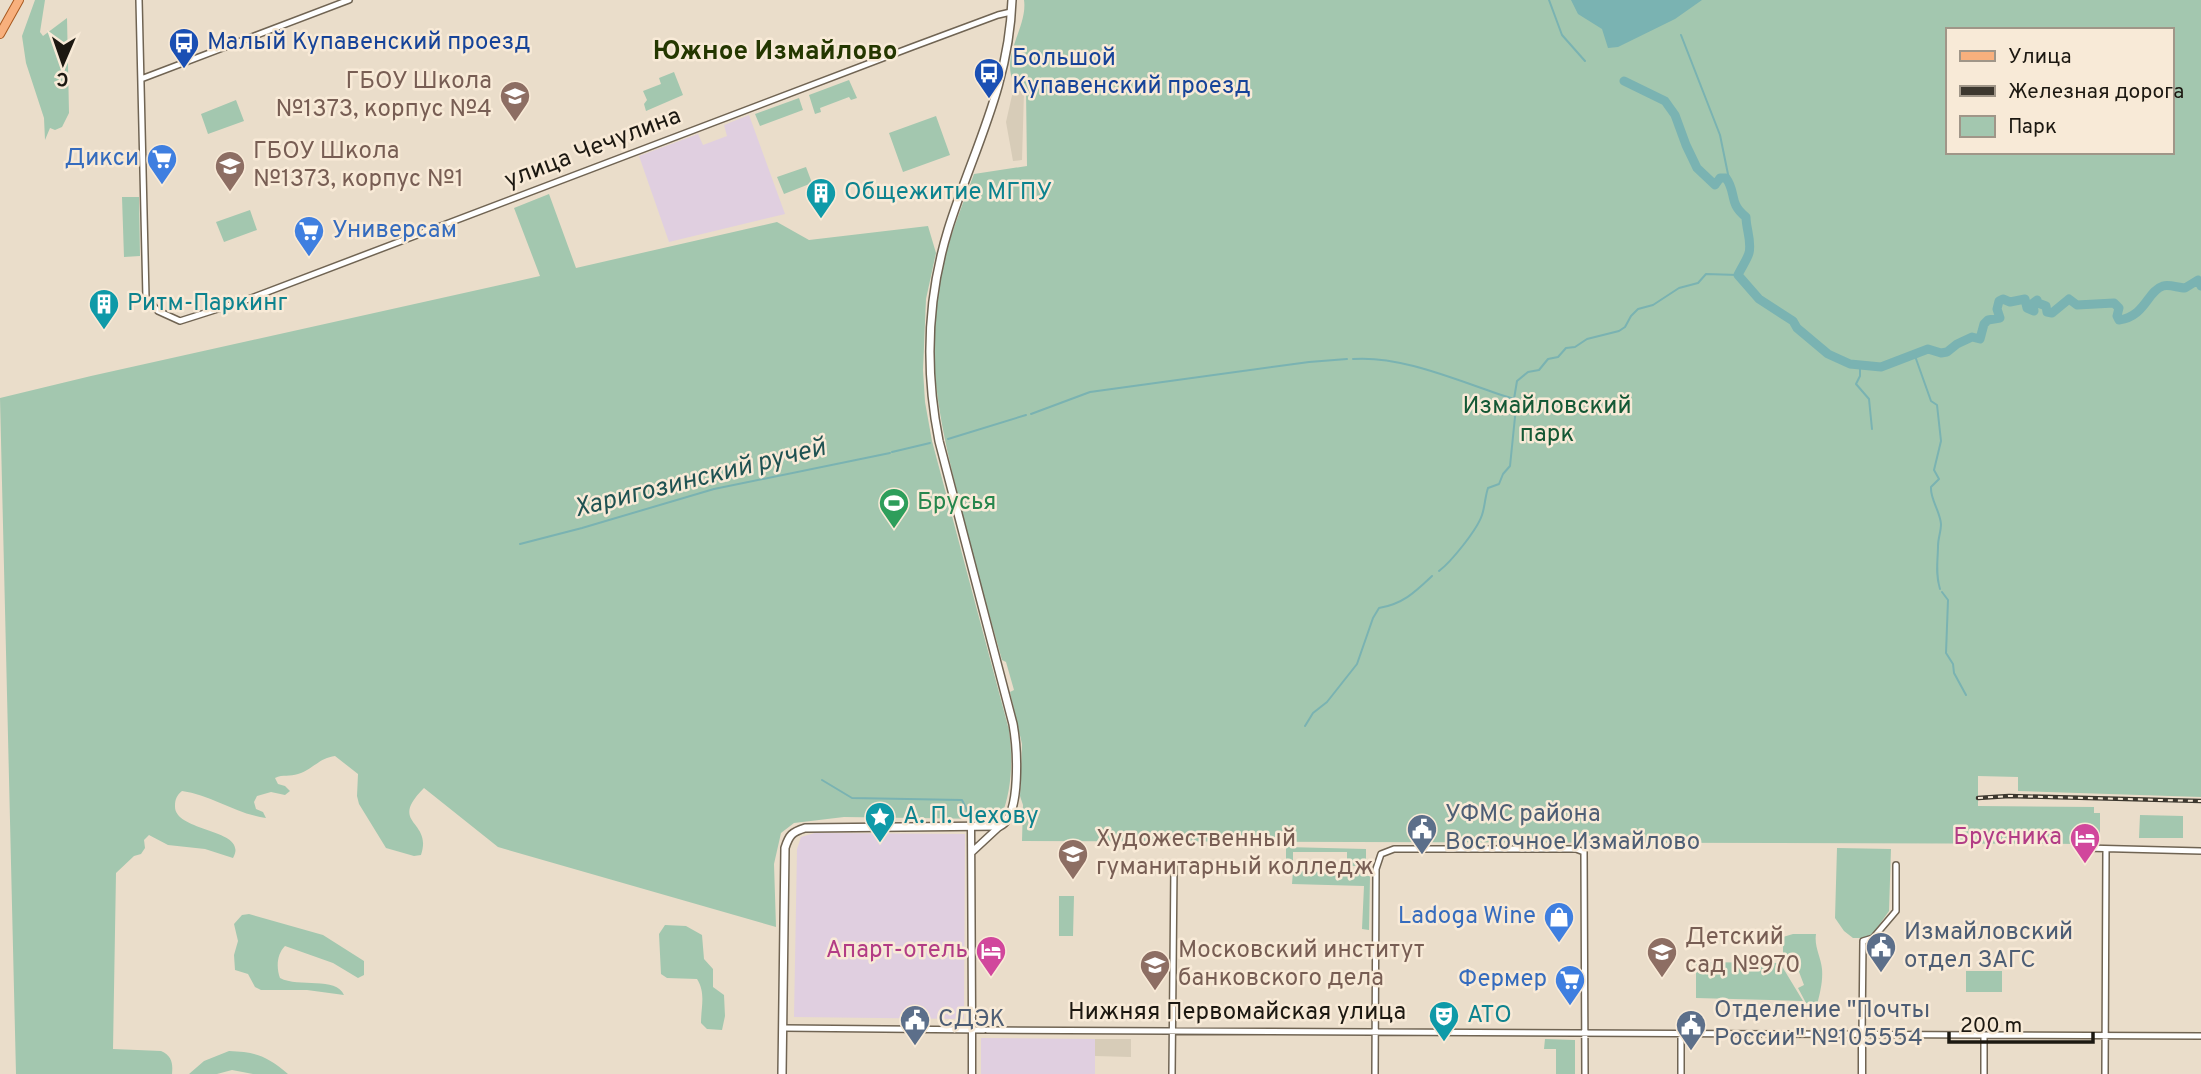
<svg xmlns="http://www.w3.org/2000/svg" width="2201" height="1074" viewBox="0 0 2201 1074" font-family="Overpass,sans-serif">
	<rect width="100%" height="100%" fill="#eaddca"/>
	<path fill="#d7ccb8" d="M 1013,91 L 1024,91 L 1022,160 L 1013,161 L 1006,122 Z
		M 1095,1039 L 1131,1039 L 1131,1057 L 1095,1056 Z"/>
	<path fill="#e0cfe0" d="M 749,115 L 785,214 L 669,242 L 639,156 L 698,134 L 703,145 L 727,136 L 724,125 Z
		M 815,833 L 965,834 L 964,1019 L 794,1017 L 797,849 L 801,837 Z
		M 981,1038 L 1095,1039 L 1095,1074 L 981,1074 Z"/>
	<path fill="#a3c7af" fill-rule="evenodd" d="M 35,0 L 45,0 L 40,32 L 43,36 L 67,18 L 69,113 L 62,127 L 55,130 L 50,128 L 45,140 L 44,118 L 26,63 L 22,36 Z
		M 1024,0 L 2201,0 L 2201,797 L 2018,791 L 2018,777 L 1978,776 L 1978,806 L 2094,807 L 2094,813 L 2100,813 L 2100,844 L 1022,841 L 1023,805 L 1020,796 L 1022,744 L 1010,692 L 1014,690 L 1006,662 L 1002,660 L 958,503 L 959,499 C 942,433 925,356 938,287 C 945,248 960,211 974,174 L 1027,166 L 1026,90 L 1014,83 C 1000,56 1028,27 1024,0 ZM 1947,30 L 2171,30 L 2171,152 L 1947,152 Z
		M 674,72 L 683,95 L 646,111 L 644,104 L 647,100 L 643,91 L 661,84 L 659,78 Z
		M 849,80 L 857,98 L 851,100 L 849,97 L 820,108 L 821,112 L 815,114 L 809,95 Z
		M 799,98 L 803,110 L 760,126 L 755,114 Z
		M 236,100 L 244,121 L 208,134 L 201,114 Z
		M 936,116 L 950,155 L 903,172 L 889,133 Z
		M 806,167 L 812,183 L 784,194 L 777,177 Z
		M 549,194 L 576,268 L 777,222 L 809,240 L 928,226 L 936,253 L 926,299 L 923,370 L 925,402 L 932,441 L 1009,730 C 1013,759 1012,791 1001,817 L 986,819 L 844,817 L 794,823 L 781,833 L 774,864 L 776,927 L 498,847 L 424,788 C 387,825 433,819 421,855 L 414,856 L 386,848 L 359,804 L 357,796 L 358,774 L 335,756 C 319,758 312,770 298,774 C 290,777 283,774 275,778 L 278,784 L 285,786 L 290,791 L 285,795 L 271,792 L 257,796 L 254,802 L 256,809 L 263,812 L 266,818 C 236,814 211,795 182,791 C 177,795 175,799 175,806 C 174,833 250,828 233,858 L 205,849 L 168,845 L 149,835 L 144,840 L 145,848 L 141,854 L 134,856 L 116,873 L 113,1049 L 161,1051 C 172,1056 173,1063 172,1074 L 16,1074 L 0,398 L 91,376 L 540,276 L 514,208 Z
		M 122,197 L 139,197 L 140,256 L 124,257 Z
		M 250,210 L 257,230 L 224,242 L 216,222 Z
		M 2140,815 L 2183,816 L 2183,838 L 2139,838 Z
		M 1286,847 L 1366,849 L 1366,866 L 1347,866 L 1347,852 L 1293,852 L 1293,862 L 1286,862 Z
		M 1837,848 L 1891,849 L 1889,911 L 1872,935 L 1865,938 L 1853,938 L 1844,931 L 1835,918 Z
		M 1293,871 L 1365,873 L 1366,876 L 1370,876 L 1369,930 L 1362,929 L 1364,886 L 1292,884 Z
		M 1059,896 L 1074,896 L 1073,936 L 1059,936 Z
		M 249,914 L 323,935 L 364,961 L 364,975 L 358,978 L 333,963 L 285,946 C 277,954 276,967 280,978 C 299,988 336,976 344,995 L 307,990 L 261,990 L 255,987 L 248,974 L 235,970 L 234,955 L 238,941 L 234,924 L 242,915 Z
		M 665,925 L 686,926 L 702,935 L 704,959 L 713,969 L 713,987 L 724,995 L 725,1016 L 722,1030 L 707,1029 L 701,1023 C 701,1007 706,993 697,979 L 667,978 L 661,974 L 659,934 Z
		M 1793,934 L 1816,934 C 1814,947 1821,957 1822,969 C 1823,982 1820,993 1817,1005 L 1806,1003 L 1798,988 L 1804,985 L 1793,956 L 1783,958 L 1783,937 Z
		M 1696,962 L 1780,963 L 1803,1001 L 1696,998 Z
		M 1966,971 L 2002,971 L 2002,992 L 1966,992 Z
		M 1545,1039 L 1575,1040 L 1575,1074 L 1556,1074 L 1556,1049 L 1544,1049 Z
		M 229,1051 C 256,1052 267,1056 288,1074 L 253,1074 L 232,1070 L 217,1074 L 189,1074 L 204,1061 Z"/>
	<path fill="#7ab3b2" d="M 1571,0 L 1702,0 L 1675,19 L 1618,47 L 1608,48 L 1602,29 L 1578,14 Z"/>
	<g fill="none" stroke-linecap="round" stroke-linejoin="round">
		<path stroke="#7ab3b2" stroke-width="2" d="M 1549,0 L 1562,35 L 1585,61
			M 1681,35 L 1720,135 L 1730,184
			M 1915,356 L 1931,401 L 1937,405 L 1941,441 L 1934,470 L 1939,479 L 1931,487 C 1930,499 1940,511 1941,524 C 1941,532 1938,538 1938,546 C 1938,560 1935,573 1940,589
			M 1353,359 C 1404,355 1465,384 1514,399
			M 1860,365 L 1860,376 L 1856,384 L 1869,399 L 1872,429
			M 1031,414 L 1090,392 L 1309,362 L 1347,359
			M 948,439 L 1026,415
			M 892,452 L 930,443
			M 520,544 L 582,528 L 714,489 L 890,453
			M 1439,571 C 1451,562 1477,530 1482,515 C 1485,506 1485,497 1488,488 L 1499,484 L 1503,474 L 1510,466 L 1515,417 L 1513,405 L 1517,381 L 1528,372 L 1539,370 L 1548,359 L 1558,357 L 1566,348 L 1575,347 L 1587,339 L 1619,331 L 1625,327 L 1631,316 L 1638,309 L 1653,305 L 1679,288 L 1698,283 L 1706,274 L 1738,275
			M 1942,592 L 1948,600 L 1946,653 L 1953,664 L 1954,673 L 1966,695
			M 1305,726 L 1313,713 L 1327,702 L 1357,664 L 1373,618 L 1379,608 C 1403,604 1415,592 1432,576
			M 822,780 L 852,798 L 962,800 L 971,818"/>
		<path stroke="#7ab3b2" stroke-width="9" d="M 1624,81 L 1665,101 L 1675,115 L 1686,145 L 1697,168 L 1715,185 L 1720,178 L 1726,178 C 1737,193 1728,203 1746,217 C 1746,229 1752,241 1749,253 C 1747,260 1741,268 1738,275 L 1759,299 L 1793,321 L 1797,328 L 1828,354 L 1850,364 L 1881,367 L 1928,349 L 1941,353 L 1947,352 L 1957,344 L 1972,337 L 1980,339 L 1984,324 L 1988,320 L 2000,318 L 1997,309 L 1999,301 L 2003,299 L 2010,302 L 2025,299 L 2027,308 L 2034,311 L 2033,303 L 2037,300 L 2038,303 L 2046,306 L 2047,312 L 2052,313 L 2069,299 L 2077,305 L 2114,303 L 2119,308 L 2117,316 L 2119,320 C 2146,316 2147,291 2163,286 C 2170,284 2178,288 2185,288 L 2198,280 L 2201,286"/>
		<g stroke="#706453" stroke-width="8">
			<path id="minor" d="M 139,0 L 146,298 L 158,311 L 180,321 L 246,300 L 912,47 L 998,15 L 1011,12
				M 141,79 L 349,0
				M 2085,848 L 2201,851
				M 784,1028 L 984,1030
				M 987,1030 L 2201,1036
				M 1862,1035 L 1863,941 L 1873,938 L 1896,911 L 1896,865
				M 1984,1035 L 1984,1074
				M 1172,1074 L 1174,866
				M 1375,1074 L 1376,869 L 1381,854 L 1394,849 L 1576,849 L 1584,852 L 1585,1074
				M 1681,1074 L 1681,1032
				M 2105,1074 L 2106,850"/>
		</g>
		<g stroke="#706453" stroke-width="9">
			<path id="tertiary" d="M 971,827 L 972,1016
				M 972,852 L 1000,826
				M 972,1074 L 972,1019
				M 1862,1074 L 1862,1035"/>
		</g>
		<g stroke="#706453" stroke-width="10">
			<path id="secondary" d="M 782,1074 L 785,848 C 789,835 792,832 805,828 L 1000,826 C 1022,816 1017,746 1013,724 L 939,441 C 925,371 927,299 948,230 C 973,150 1009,87 1012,0"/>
		</g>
		<g stroke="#a8581f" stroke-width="10">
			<path id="primary" d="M 0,34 L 19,0"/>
		</g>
		<use href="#minor" stroke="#fff" stroke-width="5"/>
		<use href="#tertiary" stroke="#fff" stroke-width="6"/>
		<use href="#secondary" stroke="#fff" stroke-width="7"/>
		<use href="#primary" stroke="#f8b07d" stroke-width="8"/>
		<g stroke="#3d382f" stroke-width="4.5">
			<path id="rail" d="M 1978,798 L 2009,796 L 2201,801"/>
		</g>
		<use href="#rail" stroke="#f8ead7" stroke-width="2" stroke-dasharray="5" stroke-linecap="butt"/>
	</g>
	<defs>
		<g id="bus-pin" transform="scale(1.575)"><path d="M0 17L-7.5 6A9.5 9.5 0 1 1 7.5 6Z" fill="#1a4fb4" stroke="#f8ead7"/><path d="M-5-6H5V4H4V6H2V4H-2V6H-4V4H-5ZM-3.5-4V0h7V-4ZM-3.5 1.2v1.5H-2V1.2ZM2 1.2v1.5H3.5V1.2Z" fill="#fff"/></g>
		<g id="school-pin" transform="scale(1.575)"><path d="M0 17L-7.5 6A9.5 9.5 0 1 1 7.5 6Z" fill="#8d6e63" stroke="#f8ead7"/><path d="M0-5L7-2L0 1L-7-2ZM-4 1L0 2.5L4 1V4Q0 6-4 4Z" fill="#fff"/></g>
		<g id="supermarket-pin" transform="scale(1.575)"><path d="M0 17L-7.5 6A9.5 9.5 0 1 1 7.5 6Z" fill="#3f7fe0" stroke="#f8ead7"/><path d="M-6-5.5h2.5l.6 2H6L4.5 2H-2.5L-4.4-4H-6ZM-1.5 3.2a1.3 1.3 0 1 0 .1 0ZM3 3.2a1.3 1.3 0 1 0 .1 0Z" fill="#fff"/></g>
		<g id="building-pin" transform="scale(1.575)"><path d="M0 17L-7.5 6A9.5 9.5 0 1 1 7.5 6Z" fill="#0f9aa8" stroke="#f8ead7"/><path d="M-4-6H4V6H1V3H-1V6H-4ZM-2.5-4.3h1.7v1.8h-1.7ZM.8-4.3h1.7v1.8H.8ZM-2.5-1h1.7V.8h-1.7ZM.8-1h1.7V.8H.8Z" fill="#fff"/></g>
		<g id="stadium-pin" transform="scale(1.575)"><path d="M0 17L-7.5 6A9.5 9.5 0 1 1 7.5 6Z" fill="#2e9e5b" stroke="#f8ead7"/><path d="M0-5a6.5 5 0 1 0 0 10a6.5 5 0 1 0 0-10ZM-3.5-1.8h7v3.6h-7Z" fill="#fff"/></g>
		<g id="sight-pin" transform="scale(1.575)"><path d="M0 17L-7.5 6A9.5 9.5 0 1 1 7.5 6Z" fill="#0f9aa8" stroke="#f8ead7"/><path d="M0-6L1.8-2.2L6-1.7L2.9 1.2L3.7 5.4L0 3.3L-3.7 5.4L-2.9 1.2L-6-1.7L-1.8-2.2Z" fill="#fff"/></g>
		<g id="civic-pin" transform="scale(1.575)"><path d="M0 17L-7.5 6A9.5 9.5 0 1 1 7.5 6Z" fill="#5c6f8a" stroke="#f8ead7"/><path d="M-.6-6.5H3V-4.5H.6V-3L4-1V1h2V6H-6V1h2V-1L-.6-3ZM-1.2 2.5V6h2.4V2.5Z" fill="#fff"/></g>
		<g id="hotel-pin" transform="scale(1.575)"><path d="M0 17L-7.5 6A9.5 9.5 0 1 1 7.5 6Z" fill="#d1479c" stroke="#f8ead7"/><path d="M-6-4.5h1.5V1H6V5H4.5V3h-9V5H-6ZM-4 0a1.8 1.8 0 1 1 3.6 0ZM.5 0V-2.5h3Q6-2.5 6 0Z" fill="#fff"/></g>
		<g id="university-pin" transform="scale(1.575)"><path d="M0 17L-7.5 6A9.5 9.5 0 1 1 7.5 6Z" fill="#8d6e63" stroke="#f8ead7"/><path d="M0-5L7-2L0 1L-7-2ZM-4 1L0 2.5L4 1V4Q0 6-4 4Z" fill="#fff"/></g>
		<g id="shop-pin" transform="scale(1.575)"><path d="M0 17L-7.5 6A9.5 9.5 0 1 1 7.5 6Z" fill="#3f7fe0" stroke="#f8ead7"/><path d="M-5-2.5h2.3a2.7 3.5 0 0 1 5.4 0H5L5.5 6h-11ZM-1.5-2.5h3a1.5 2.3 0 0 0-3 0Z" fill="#fff"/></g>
		<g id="theatre-pin" transform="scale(1.575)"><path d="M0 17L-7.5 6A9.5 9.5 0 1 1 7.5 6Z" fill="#0f9aa8" stroke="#f8ead7"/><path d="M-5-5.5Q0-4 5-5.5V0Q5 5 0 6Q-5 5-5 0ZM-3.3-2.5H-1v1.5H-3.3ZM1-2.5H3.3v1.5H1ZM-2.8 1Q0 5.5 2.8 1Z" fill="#fff"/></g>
	</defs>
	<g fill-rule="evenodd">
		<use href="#bus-pin" x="184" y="43"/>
		<use href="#bus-pin" x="989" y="73"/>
		<use href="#school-pin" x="515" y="96"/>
		<use href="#supermarket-pin" x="162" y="159"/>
		<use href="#school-pin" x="230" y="166"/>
		<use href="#building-pin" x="821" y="193"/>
		<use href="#supermarket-pin" x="309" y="231"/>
		<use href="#building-pin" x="104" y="304"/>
		<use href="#stadium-pin" x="894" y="503"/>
		<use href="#sight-pin" x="880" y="817"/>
		<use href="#civic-pin" x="1422" y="829"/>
		<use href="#hotel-pin" x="2085" y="838"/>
		<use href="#university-pin" x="1073" y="854"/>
		<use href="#shop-pin" x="1559" y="917"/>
		<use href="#civic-pin" x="1881" y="947"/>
		<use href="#hotel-pin" x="991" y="951"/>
		<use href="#school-pin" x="1662" y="952"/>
		<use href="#university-pin" x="1155" y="965"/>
		<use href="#supermarket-pin" x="1570" y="980"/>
		<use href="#theatre-pin" x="1444" y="1016"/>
		<use href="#civic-pin" x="915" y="1020"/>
		<use href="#civic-pin" x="1691" y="1025"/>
	</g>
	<g text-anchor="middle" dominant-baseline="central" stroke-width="5" stroke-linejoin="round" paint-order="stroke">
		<g font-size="24" fill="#164399" stroke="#f8ead7" text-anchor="start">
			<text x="207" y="43">Малый Купавенский проезд</text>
			<text x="1012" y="59">Большой<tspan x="1012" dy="28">Купавенский проезд</tspan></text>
		</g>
		<g font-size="24" fill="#785e54" stroke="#f8ead7" text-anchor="start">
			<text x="492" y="82" text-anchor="end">ГБОУ Школа<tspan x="492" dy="28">№1373, корпус №4</tspan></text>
			<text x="253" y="152">ГБОУ Школа<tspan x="253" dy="28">№1373, корпус №1</tspan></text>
			<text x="1096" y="840">Художественный<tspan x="1096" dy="28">гуманитарный колледж</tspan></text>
			<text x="1685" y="938">Детский<tspan x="1685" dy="28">сад №970</tspan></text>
			<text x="1178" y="951">Московский институт<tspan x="1178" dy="28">банковского дела</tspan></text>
		</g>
		<g font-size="24" fill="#1c1811" stroke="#f8ead7">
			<text transform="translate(593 149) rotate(-21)">улица Чечулина</text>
			<text x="1237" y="1013">Нижняя Первомайская улица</text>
		</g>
		<g font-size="24" fill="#366cbe" stroke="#f8ead7" text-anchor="end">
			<text x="139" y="159">Дикси</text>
			<text x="332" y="231" text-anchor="start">Универсам</text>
			<text x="1536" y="917">Ladoga Wine</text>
			<text x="1547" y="980">Фермер</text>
		</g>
		<g font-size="24" fill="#0d838f" stroke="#f8ead7" text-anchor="start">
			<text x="844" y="193">Общежитие МГПУ</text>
			<text x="127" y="304">Ритм-Паркинг</text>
			<text x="903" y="817">А. П. Чехову</text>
			<text x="1467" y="1016">АТО</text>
		</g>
		<g font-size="24" fill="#145835" stroke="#f8ead7">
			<text x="1547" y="407">Измайловский<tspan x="1547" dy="28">парк</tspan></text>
		</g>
		<g font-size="24" fill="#27864d" stroke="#f8ead7" text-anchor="start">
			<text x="917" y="503">Брусья</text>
		</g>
		<g font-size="24" fill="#4e5e75" stroke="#f8ead7" text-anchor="start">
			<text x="1445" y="815">УФМС района<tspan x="1445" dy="28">Восточное Измайлово</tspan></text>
			<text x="1904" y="933">Измайловский<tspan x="1904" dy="28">отдел ЗАГС</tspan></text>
			<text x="1714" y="1011">Отделение "Почты<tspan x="1714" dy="28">России" №105554</tspan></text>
			<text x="938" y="1020">СДЭК</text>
		</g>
		<g font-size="24" fill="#b23c85" stroke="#f8ead7" text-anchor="end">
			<text x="2062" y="838">Брусника</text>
			<text x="968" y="951">Апарт-отель</text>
		</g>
		<g font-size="26" font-weight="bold" fill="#243700" stroke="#f8ead7">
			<text x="775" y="52">Южное Измайлово</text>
		</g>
		<g font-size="26" font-style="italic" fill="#1f5252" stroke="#f8ead7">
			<text transform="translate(700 479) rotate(-14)">Харигозинский ручей</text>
		</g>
	</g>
	<rect x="1946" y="28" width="228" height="126" fill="#f8ead7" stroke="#a09688" stroke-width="2"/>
	<rect x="1960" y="51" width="35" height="10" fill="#f8b07d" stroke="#a09688" stroke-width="2"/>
	<text x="2008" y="63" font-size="21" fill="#1c1811">Улица</text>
	<rect x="1960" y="86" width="35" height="10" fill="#3d382f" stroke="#a09688" stroke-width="2"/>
	<text x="2008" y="98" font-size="21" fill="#1c1811">Железная дорога</text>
	<rect x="1960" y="116" width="35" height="21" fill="#a3c7af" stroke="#a09688" stroke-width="2"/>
	<text x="2008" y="133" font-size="21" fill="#1c1811">Парк</text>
	<g transform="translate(63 63) rotate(182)" stroke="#f8ead7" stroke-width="5" paint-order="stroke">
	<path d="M0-5L12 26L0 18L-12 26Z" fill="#1c1811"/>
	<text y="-10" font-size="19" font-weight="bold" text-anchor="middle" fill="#1c1811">С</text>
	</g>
	<path d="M1949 1032v10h144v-10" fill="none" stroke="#1c1811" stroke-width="3.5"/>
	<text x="1960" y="1032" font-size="21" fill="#1c1811" stroke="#f8ead7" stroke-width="5" paint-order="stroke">200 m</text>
</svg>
